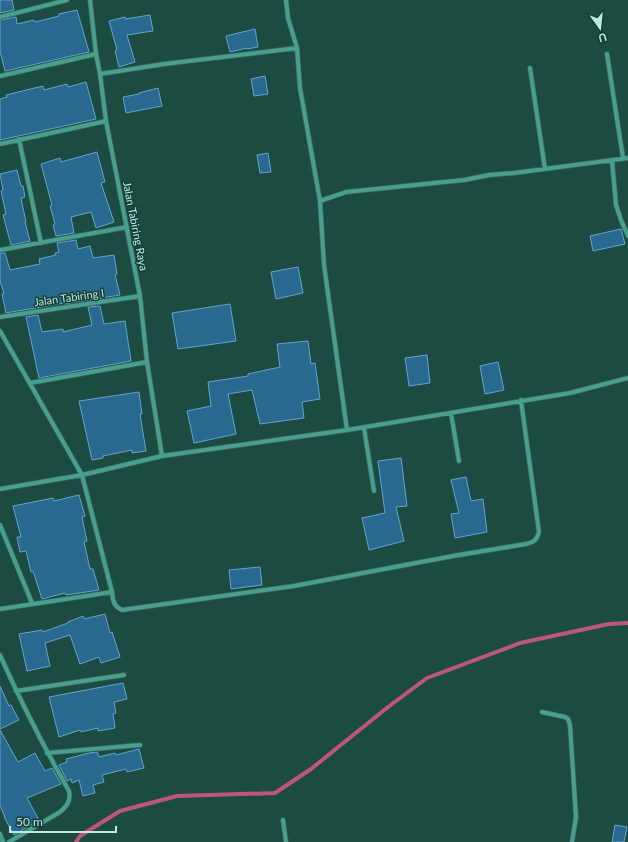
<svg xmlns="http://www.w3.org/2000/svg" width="628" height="842" viewBox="0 0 628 842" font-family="Lato,sans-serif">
	<rect width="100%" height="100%" fill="#1c4b42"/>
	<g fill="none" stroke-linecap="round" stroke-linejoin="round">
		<path stroke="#bd567c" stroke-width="4" d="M 76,842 L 80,836 L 120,811 L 177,796 L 275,793 L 311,769 L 388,707 L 427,678 L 520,643 L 609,624 L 628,623"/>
	</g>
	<path fill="#29698f" stroke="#66a4cd" d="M 0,0 L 12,0 L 14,10 L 0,13 Z
		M 77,10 L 89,52 L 5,71 L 0,51 L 0,20 L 16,17 L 17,24 L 34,20 L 35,22 L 59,16 L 59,14 Z
		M 150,15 L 153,31 L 127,35 L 135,62 L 119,67 L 115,51 L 117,50 L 109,21 L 125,17 L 125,19 Z
		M 255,29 L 258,47 L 247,49 L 247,48 L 230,52 L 226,36 Z
		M 265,76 L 268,94 L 254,96 L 251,79 Z
		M 86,82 L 96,119 L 0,140 L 0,99 L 7,97 L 6,95 L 43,86 L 44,90 L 67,84 L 68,87 Z
		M 158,88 L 162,106 L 126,113 L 123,97 L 139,94 L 139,93 Z
		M 97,152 L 105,182 L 101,183 L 114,222 L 96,228 L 91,212 L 71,217 L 74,233 L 56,236 L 53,225 L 55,224 L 50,206 L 52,205 L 41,164 L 60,158 L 61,162 Z
		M 268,153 L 271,172 L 260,173 L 257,155 Z
		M 17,170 L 21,186 L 23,186 L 25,197 L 21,198 L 26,222 L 25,222 L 30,241 L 11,245 L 3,215 L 6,214 L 1,191 L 3,190 L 0,174 Z
		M 621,229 L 625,244 L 593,251 L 590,236 Z
		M 76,240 L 78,249 L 90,246 L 93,258 L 114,255 L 117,274 L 115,275 L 120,295 L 64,304 L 64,303 L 6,313 L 2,294 L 4,293 L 0,281 L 0,253 L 5,253 L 10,270 L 40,264 L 39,259 L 56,255 L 55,253 L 59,252 L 57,243 Z
		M 298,267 L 303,293 L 276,299 L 271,272 Z
		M 230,304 L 236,341 L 178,349 L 172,313 Z
		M 100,306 L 104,324 L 125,321 L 131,361 L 39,378 L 26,317 L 38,315 L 42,332 L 63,329 L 63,332 L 92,325 L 88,307 Z
		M 308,341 L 311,364 L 315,363 L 320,399 L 302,402 L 304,418 L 260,424 L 252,390 L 228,394 L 236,434 L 194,443 L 187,411 L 211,406 L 208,382 L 248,376 L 248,374 L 280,367 L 277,344 Z
		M 427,355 L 430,383 L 409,386 L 405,358 Z
		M 498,362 L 504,390 L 485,394 L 480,366 Z
		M 139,392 L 142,414 L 140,414 L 146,451 L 132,453 L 132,450 L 103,456 L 103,458 L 92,460 L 79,401 Z
		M 401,458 L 407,506 L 396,507 L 404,541 L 369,550 L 362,518 L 385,513 L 378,461 Z
		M 466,477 L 471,501 L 483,499 L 487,532 L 455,538 L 451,514 L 459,513 L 451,480 Z
		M 79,495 L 85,516 L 82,517 L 87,541 L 84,542 L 90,569 L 93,569 L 99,590 L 66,595 L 65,593 L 42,599 L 33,571 L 31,572 L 26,551 L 20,552 L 17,537 L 21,537 L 13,506 L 53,498 L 54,501 Z
		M 260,567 L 262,585 L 231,589 L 229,570 Z
		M 105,614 L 110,633 L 112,632 L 120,657 L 101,663 L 99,657 L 80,664 L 70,635 L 45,643 L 50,666 L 27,671 L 19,634 L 42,630 L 43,632 L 68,623 L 68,622 L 83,616 L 84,619 Z
		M 123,683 L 127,699 L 114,702 L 116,713 L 113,714 L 115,728 L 98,731 L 98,728 L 81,732 L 80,730 L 59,737 L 49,697 Z
		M 0,686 L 9,706 L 11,705 L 19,720 L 0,729 Z
		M 0,730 L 18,762 L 35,753 L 45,771 L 52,768 L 61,784 L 27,798 L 39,820 L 14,835 L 4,817 L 5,817 L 0,806 Z
		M 139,749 L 144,768 L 127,772 L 126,769 L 102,775 L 104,782 L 93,785 L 95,793 L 83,796 L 79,780 L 72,783 L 71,779 L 67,781 L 59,765 L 67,762 L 66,759 L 89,753 L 97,752 L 99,757 L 115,753 L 116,755 Z
		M 615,825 L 627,827 L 624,842 L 612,842 Z"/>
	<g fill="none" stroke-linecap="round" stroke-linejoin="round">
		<g stroke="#3a685f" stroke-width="5.5">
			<path id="street" d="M 90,0 L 96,54 L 100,74 L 106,121 L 140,296 L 147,362 L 162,456
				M 286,0 L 288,18 L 297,48 L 300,88 L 320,201
				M 0,17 L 67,0
				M 607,54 L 623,158
				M 530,68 L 545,169
				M 100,74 L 164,64 L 297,48
				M 0,76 L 96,54
				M 19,139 L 41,243
				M 0,144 L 106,121
				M 612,160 L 616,205 L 621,220 L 628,236
				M 0,250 L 127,227
				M 0,317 L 140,296
				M 0,331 L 82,475 L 112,592 L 0,609
				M 30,383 L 147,362
				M 451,413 L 459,461
				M 364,428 L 374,491
				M 347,430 L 324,265 L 320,201 L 346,192 L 464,180 L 489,175 L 514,173 L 628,158
				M 0,489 L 82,475 L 162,456 L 347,430 L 570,393 L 628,378
				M 0,525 L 32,603
				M 112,592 C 113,600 113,606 122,610 L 294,586 L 453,556 L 526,544 C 534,542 537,540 539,532 L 521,400
				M 0,655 C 21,702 44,747 69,791 C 71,801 67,806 60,812 L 9,842
				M 16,691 L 124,675
				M 542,712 L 565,717 L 568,719 L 570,725 L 576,817 L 572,842
				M 47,753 L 140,745
				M 283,820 L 286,842
				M 0,834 L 3,842"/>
		</g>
		<use href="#street" stroke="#479f8e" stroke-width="4"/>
	</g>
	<g text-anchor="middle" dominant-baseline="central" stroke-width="3" stroke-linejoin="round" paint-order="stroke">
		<g font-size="11" fill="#c0e8de" stroke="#104038">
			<text transform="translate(136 226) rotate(79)">Jalan Tabiring Raya</text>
			<text transform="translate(69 297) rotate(-8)">Jalan Tabiring I</text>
		</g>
	</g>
	<g transform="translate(600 28) rotate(165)" stroke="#104038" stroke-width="3" paint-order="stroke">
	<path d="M0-3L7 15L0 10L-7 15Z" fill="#c0e8de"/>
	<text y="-6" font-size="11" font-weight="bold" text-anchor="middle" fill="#c0e8de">U</text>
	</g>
	<path d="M10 826v6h106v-6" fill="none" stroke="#c0e8de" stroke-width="2"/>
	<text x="16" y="826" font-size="12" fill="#c0e8de" stroke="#104038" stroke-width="3" paint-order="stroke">50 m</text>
</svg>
